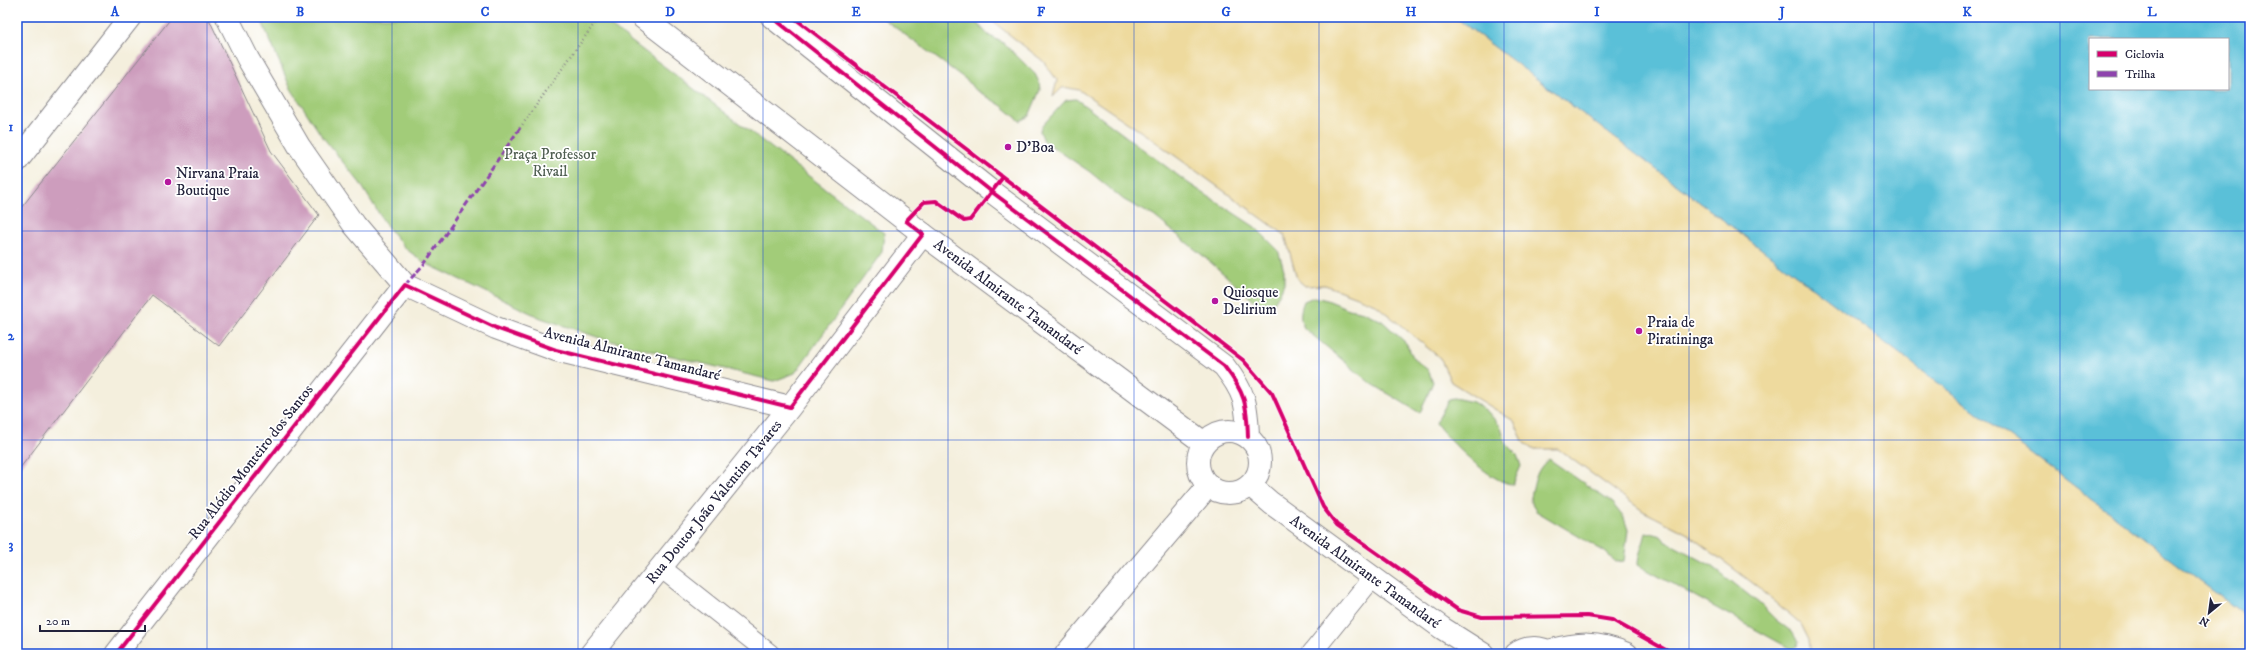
<svg xmlns="http://www.w3.org/2000/svg" width="2267" height="671" viewBox="0 0 2267 671" font-family="'IM FELL DW Pica',serif">
	<rect width="100%" height="100%" fill="#fff"/>
	<filter id="ink" filterUnits="userSpaceOnUse"><feTurbulence type="fractalNoise" baseFrequency=".025" numOctaves="2"/><feDisplacementMap in="SourceGraphic" scale="8" xChannelSelector="R" yChannelSelector="G"/><feConvolveMatrix kernelMatrix="1 2 1 2 8 2 1 2 1" color-interpolation-filters="sRGB"/></filter>
	<filter id="wash" filterUnits="userSpaceOnUse"><feTurbulence type="fractalNoise" baseFrequency=".012" numOctaves="4" result="noise"/><feDisplacementMap in="SourceGraphic" scale="16" xChannelSelector="R" yChannelSelector="G"/><feGaussianBlur stdDeviation="0.9" result="paint"/><feColorMatrix in="noise" values="0 0 0 0 0 0 0 0 0 0 0 0 0 0 0 0 0 1.4 0 .05"/><feComposite in="paint" operator="in"/></filter>
	<g filter="url(#wash)">
		<rect width="100%" height="100%" fill="#f4efdd"/>
		<path fill="#a2cc79" stroke="#62775a" d="M 260,17 L 599,17 L 884,233 L 882,252 L 795,373 L 774,381 L 603,339 L 541,318 L 425,263 L 406,249 L 386,225 L 360,183 L 321,135 L 290,87 Z
			M 881,17 L 966,17 L 979,25 L 988,35 L 1003,43 L 1013,52 L 1035,74 L 1039,82 L 1040,90 L 1029,116 L 1020,121 L 1002,106 L 973,88 L 968,81 Z
			M 1076,99 L 1188,183 L 1255,227 L 1278,250 L 1284,270 L 1284,283 L 1280,293 L 1270,308 L 1254,301 L 1207,259 L 1154,216 L 1124,200 L 1090,172 L 1044,141 L 1040,131 L 1042,126 L 1066,100 Z
			M 1314,297 L 1327,300 L 1349,309 L 1364,312 L 1382,321 L 1406,343 L 1414,359 L 1428,370 L 1433,382 L 1420,413 L 1369,382 L 1304,328 C 1299,319 1300,311 1304,301 Z
			M 1454,398 L 1473,402 L 1487,411 L 1501,427 L 1506,444 L 1517,455 L 1521,466 L 1513,484 C 1493,485 1447,439 1436,423 L 1449,399 Z
			M 1549,459 L 1612,503 L 1624,518 L 1628,530 L 1624,561 L 1616,562 L 1605,552 L 1536,511 L 1530,501 C 1535,483 1534,471 1549,459 Z
			M 1646,532 L 1661,536 L 1665,541 L 1712,566 L 1760,604 L 1776,620 L 1792,632 L 1799,641 L 1797,646 L 1791,649 L 1638,565 C 1638,553 1644,544 1646,532 Z"/>
		<path fill="#eeda9e" stroke="#887e6c" d="M 987,17 L 1455,17 L 2250,619 L 2250,654 L 1811,654 L 1809,640 L 1801,624 L 1758,587 L 1686,533 L 1643,511 L 1558,449 L 1532,449 L 1524,443 L 1514,421 L 1451,382 L 1440,358 L 1375,304 L 1325,285 L 1305,286 L 1297,279 L 1285,235 L 1149,137 L 1079,90 L 1063,87 L 1053,97 L 1057,80 L 1043,61 Z"/>
		<path fill="#5ac0d8" stroke="#3e718a" fill-rule="evenodd" d="M 1455,17 L 2250,17 L 2250,619 ZM 2090,39 L 2228,39 L 2228,89 L 2090,89 Z"/>
		<g id="blocks">
			<path fill="#cd9dbd" d="M 172,17 L 208,17 L 271,151 L 319,215 L 219,346 L 152,295 L 17,472 L 17,213 Z"/>
		</g>
	</g>
	<g filter="url(#ink)">
		<use href="#blocks" fill-opacity="0" stroke="#8b888c" stroke-width="1"/>
		<g fill="none" stroke-linecap="round" stroke-linejoin="round">
			<g stroke="#8b888c" stroke-width="21">
				<path id="service" d="M 660,567 L 770,654
					M 1311,654 L 1373,577"/>
			</g>
			<g stroke="#8b888c" stroke-width="24">
				<path id="minor" d="M 227,17 L 248,59 L 299,146 L 354,225 L 405,285 L 496,328 L 556,350 L 790,407
					M 17,161 L 130,17
					M 116,654 L 405,285
					M 591,654 L 790,407 L 923,234
					M 1066,654 L 1209,485"/>
			</g>
			<g stroke="#8b888c" stroke-width="24">
				<path id="tertiary" d="M 642,17 L 923,234 L 1204,443
					M 772,17 L 992,192 L 1224,366 C 1245,393 1247,403 1248,437
					M1198 462a31 31 0 1 1 62 0a31 31 0 1 1-62 0Z
					M 1250,485 L 1271,503 L 1442,628 L 1483,654
					M 1548,651 C 1578,643 1597,641 1627,654
					M 1516,654 C 1527,646 1541,646 1552,654"/>
			</g>
			<path stroke="#8b888c" stroke-width="2.5" stroke-dasharray="1 3" stroke-linecap="butt" d="M 520,128 L 599,17"/>
			<use href="#service" stroke="#fff" stroke-width="19"/>
			<use href="#minor" stroke="#fff" stroke-width="22"/>
			<use href="#tertiary" stroke="#fff" stroke-width="22"/>
			<path stroke="#8e44ad" stroke-width="3" stroke-dasharray="6 3" stroke-linecap="butt" d="M 405,285 L 425,263 L 520,128"/>
			<g stroke="#fff" stroke-width="6">
				<path id="cycleway" d="M 772,17 L 992,192 L 1224,366 C 1245,393 1247,403 1248,437
					M 793,17 L 1243,360 L 1272,393 L 1323,507 L 1337,525 L 1458,610 L 1482,617 L 1587,616 L 1612,620 L 1673,654
					M 116,654 L 405,285 L 496,328 L 556,350 L 790,407 L 923,234 L 906,221 L 924,202 L 936,201 L 964,221 L 970,220 L 1003,177"/>
			</g>
			<use href="#cycleway" stroke="#d6006c" stroke-width="4"/>
		</g>
	</g>
	<path fill="none" stroke="#1d4ed8" stroke-width="1" stroke-opacity="0.55" d="M 207,17 L 207,654M 392,17 L 392,654M 578,17 L 578,654M 763,17 L 763,654M 948,17 L 948,654M 1134,17 L 1134,654M 1319,17 L 1319,654M 1504,17 L 1504,654M 1689,17 L 1689,654M 1874,17 L 1874,654M 2060,17 L 2060,654M 17,231 L 2250,231M 17,440 L 2250,440"/>
	<g fill="#b5179e" stroke="#fff" stroke-width="1.5">
		<circle cx="1008" cy="147" r="4"/>
		<circle cx="168" cy="182" r="4"/>
		<circle cx="1215" cy="301" r="4"/>
		<circle cx="1639" cy="331" r="4"/>
	</g>
	<g text-anchor="middle" dominant-baseline="central" stroke-width="3.5" stroke-linejoin="round" paint-order="stroke">
		<g font-size="15" fill="#22223b" stroke="#fff" text-anchor="start">
			<text x="1016" y="147">D'Boa</text>
			<text x="176" y="173">Nirvana Praia<tspan x="176" dy="17">Boutique</tspan></text>
			<text x="1223" y="292">Quiosque<tspan x="1223" dy="17">Delirium</tspan></text>
			<text x="1647" y="322">Praia de<tspan x="1647" dy="17">Piratininga</tspan></text>
		</g>
		<g font-size="15" fill="#4f5e51" stroke="#fff">
			<text x="550" y="154">Praça Professor<tspan x="550" dy="17">Rivail</tspan></text>
		</g>
		<g font-size="15" fill="#22223b" stroke="#fff">
			<text transform="translate(1008 297) rotate(37)">Avenida Almirante Tamandaré</text>
			<text transform="translate(632 354) rotate(14)">Avenida Almirante Tamandaré</text>
			<text transform="translate(251 462) rotate(-52)">Rua Alódio Monteiro dos Santos</text>
			<text transform="translate(714 502) rotate(-51)">Rua Doutor João Valentim Tavares</text>
			<text transform="translate(1365 572) rotate(36)">Avenida Almirante Tamandaré</text>
		</g>
	</g>
	<rect width="2267" height="671" fill="none" stroke="#fff" stroke-width="44"/>
	<rect x="2089" y="38" width="140" height="52" fill="#ffffff" stroke="#a7a7b1"/>
	<rect x="2097" y="51" width="20" height="6" fill="#d6006c" stroke="#a7a7b1"/>
	<text x="2125" y="58" font-size="12" fill="#22223b">Ciclovia</text>
	<rect x="2097" y="71" width="20" height="6" fill="#8e44ad" stroke="#a7a7b1"/>
	<text x="2125" y="78" font-size="12" fill="#22223b">Trilha</text>
	<g transform="translate(2209 613) rotate(209)" stroke="#ffffff" stroke-width="3" paint-order="stroke">
	<path d="M0-3L7 15L0 10L-7 15Z" fill="#22223b"/>
	<text y="-6" font-size="11" font-weight="bold" text-anchor="middle" fill="#22223b">N</text>
	</g>
	<path d="M40 625v6h105v-6" fill="none" stroke="#22223b" stroke-width="2"/>
	<text x="46" y="625" font-size="12" fill="#22223b" stroke="#ffffff" stroke-width="3" paint-order="stroke">20 m</text>
	<rect x="22" y="22" width="2223" height="627" fill="none" stroke="#1d4ed8" stroke-width="1.5"/>
	<g font-size="13" text-anchor="middle" font-weight="bold" fill="#1d4ed8">
		<text x="115" y="16">A</text>
		<text x="300" y="16">B</text>
		<text x="485" y="16">C</text>
		<text x="670" y="16">D</text>
		<text x="856" y="16">E</text>
		<text x="1041" y="16">F</text>
		<text x="1226" y="16">G</text>
		<text x="1411" y="16">H</text>
		<text x="1597" y="16">I</text>
		<text x="1782" y="16">J</text>
		<text x="1967" y="16">K</text>
		<text x="2152" y="16">L</text>
		<text x="11" y="131">1</text>
		<text x="11" y="340">2</text>
		<text x="11" y="549">3</text>
	</g>
</svg>
